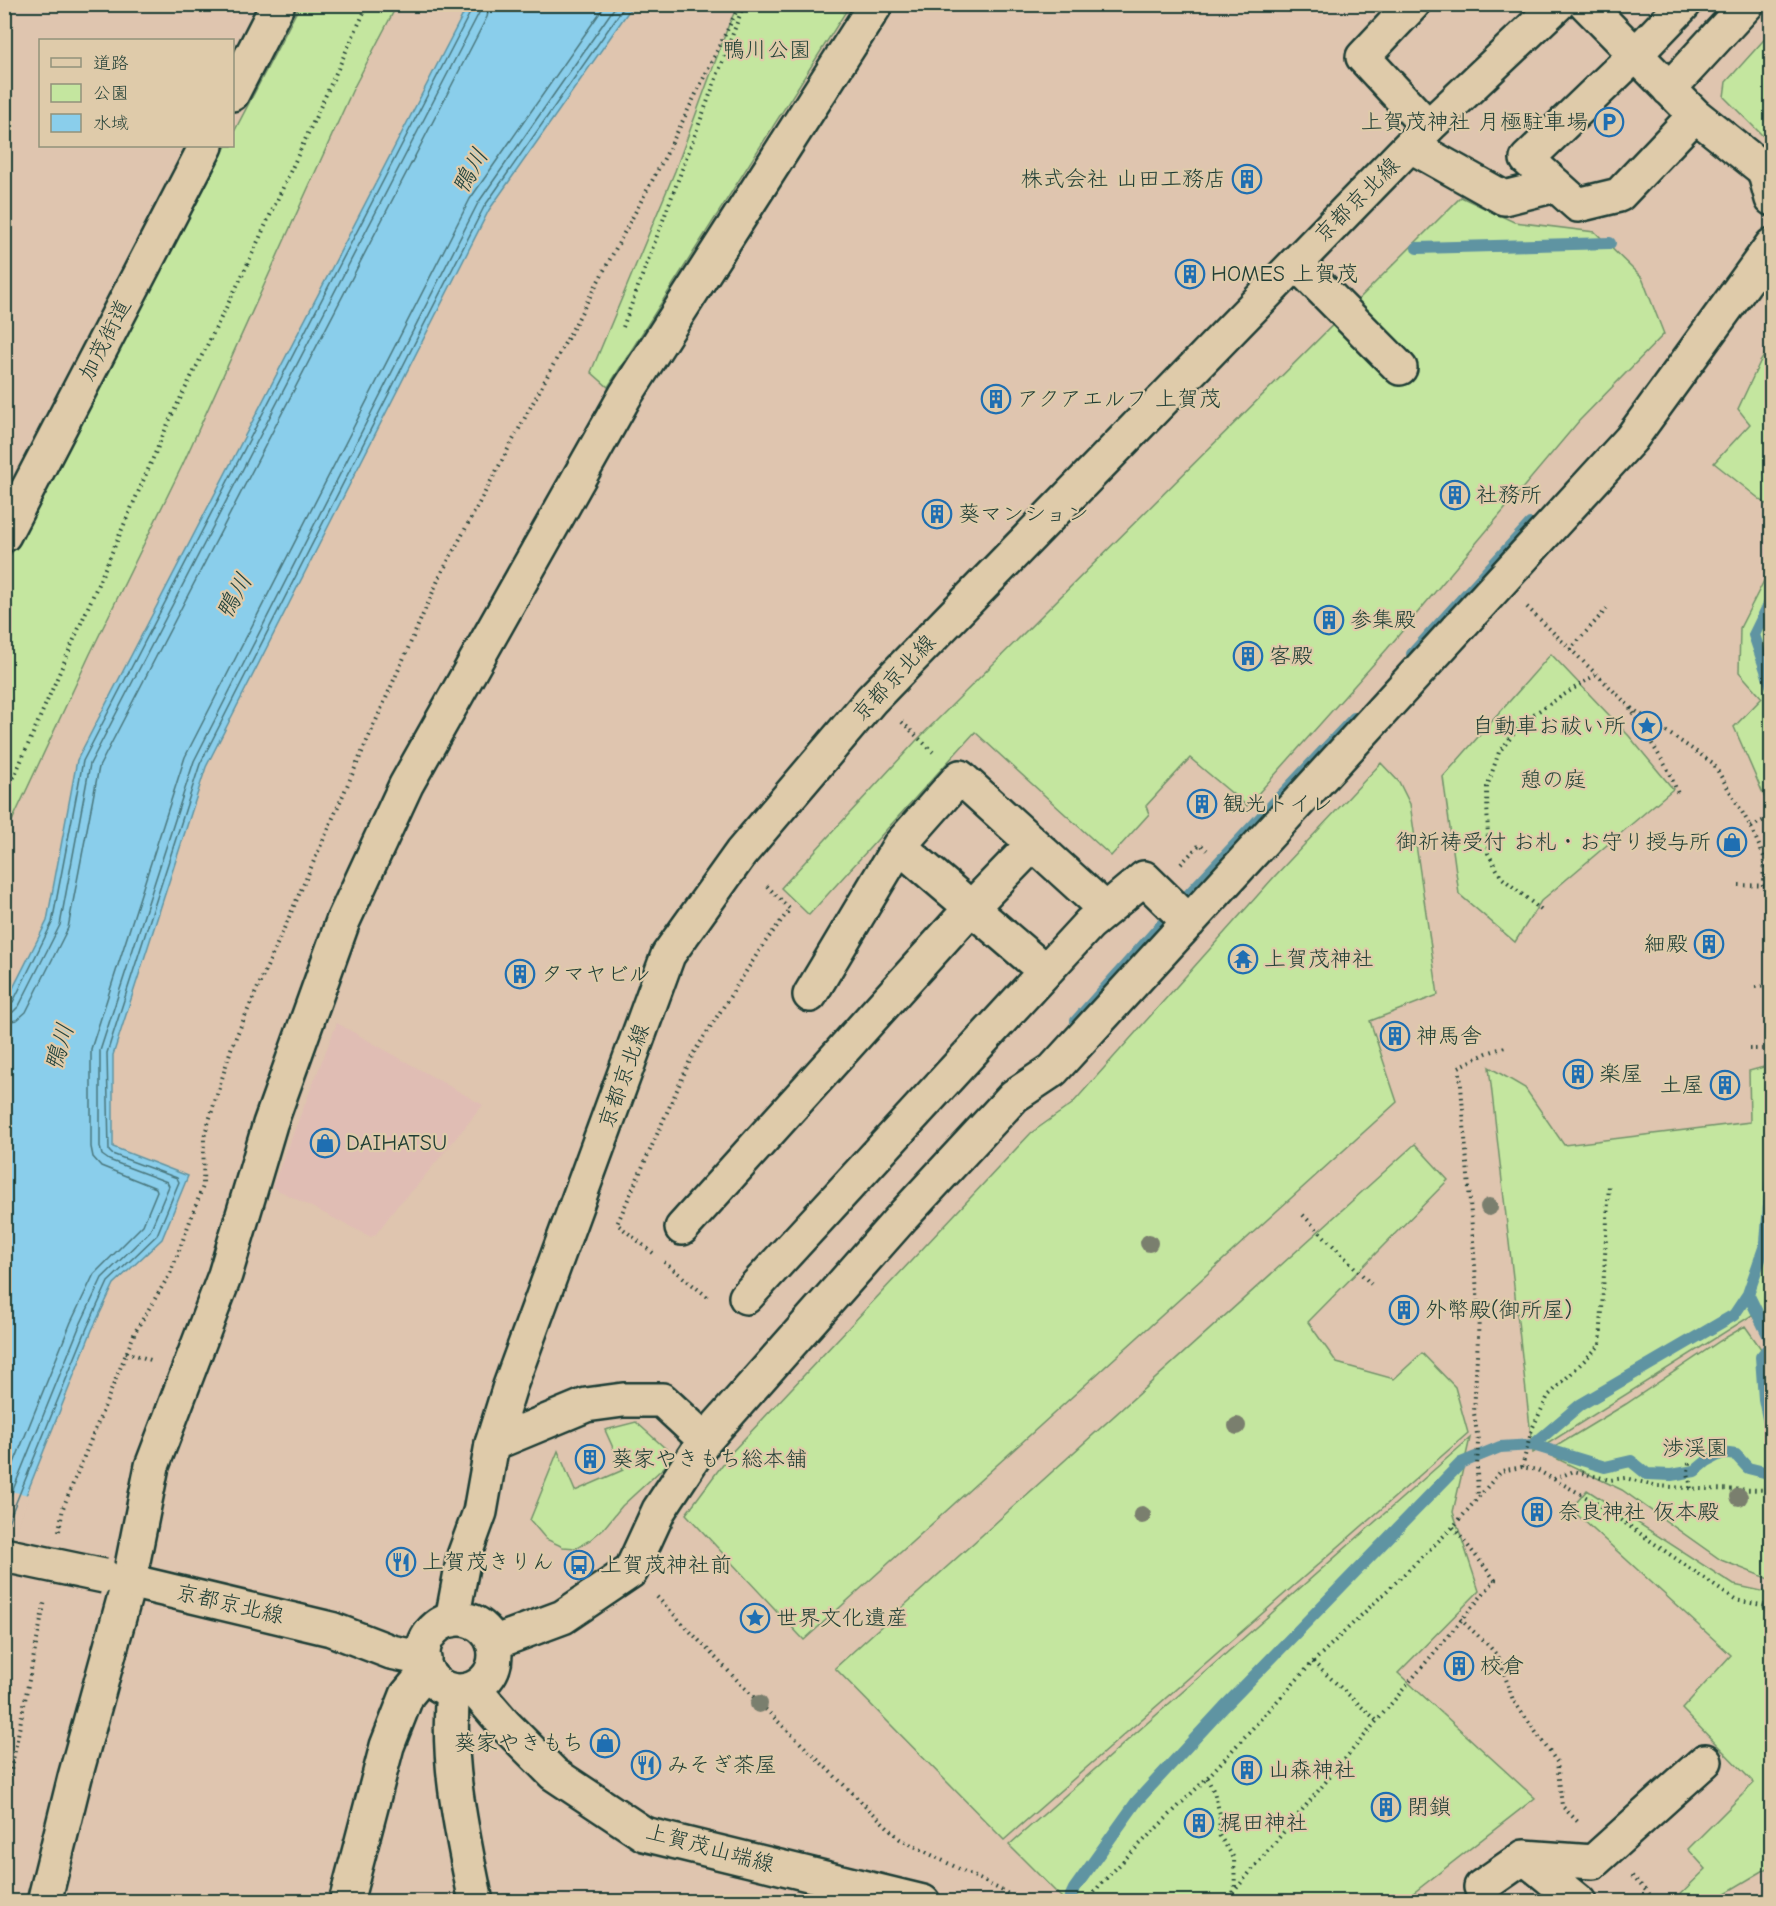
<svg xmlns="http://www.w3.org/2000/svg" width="1776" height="1906" viewBox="0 0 1776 1906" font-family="'Comic Neue','Klee One',sans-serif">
	<rect width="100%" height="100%" fill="#dfc5af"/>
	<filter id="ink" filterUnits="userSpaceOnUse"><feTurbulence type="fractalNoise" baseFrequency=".0167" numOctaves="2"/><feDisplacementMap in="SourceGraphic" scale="12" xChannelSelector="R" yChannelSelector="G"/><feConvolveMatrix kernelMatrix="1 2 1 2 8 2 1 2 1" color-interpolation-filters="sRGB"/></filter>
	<g filter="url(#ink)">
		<path fill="#e0bdb4" d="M 337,1023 L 483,1105 L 414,1189 L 397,1206 L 376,1234 L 371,1237 L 272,1187 Z"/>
		<path fill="#c4e69f" stroke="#72926a" stroke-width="1.5" d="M 300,5 L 397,5 L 353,89 L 182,466 L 90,654 L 5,836 L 4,567 L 226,146 L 232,146 L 233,134 Z
			M 738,5 L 850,5 L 608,387 L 591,372 L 675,171 L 729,24 Z
			M 1771,32 L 1771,144 L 1724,97 L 1726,82 Z
			M 1461,197 L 1514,222 L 1595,232 L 1642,278 L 1664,334 L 1579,421 L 1387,649 L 1247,806 L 1190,758 L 1146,806 L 1149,814 L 1111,856 L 975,732 L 809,915 L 781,888 L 916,741 Z
			M 1771,345 L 1771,508 L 1714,463 L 1750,424 L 1738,409 L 1760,362 Z
			M 1771,567 L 1771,812 L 1734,727 L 1762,698 L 1739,672 L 1740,628 Z
			M 1551,654 L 1629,736 L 1673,789 L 1541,901 L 1515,942 L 1459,894 L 1443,777 Z
			M 1381,763 L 1399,782 L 1410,804 L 1438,995 L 1370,1021 L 1397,1102 L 804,1640 L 686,1514 L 731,1453 L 1031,1133 L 1072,1104 L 1274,877 Z
			M 1771,1065 L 1771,1345 L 1752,1315 L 1533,1453 L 1489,1067 L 1525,1088 L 1564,1145 L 1750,1122 L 1749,1071 Z
			M 1415,1144 L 1448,1180 L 1308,1322 L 1337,1363 L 1394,1379 L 1422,1353 L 1455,1387 L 1468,1433 L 1004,1840 L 835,1668 Z
			M 1745,1326 L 1771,1363 L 1771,1580 L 1721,1560 L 1622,1490 L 1545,1453 L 1626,1404 L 1720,1341 Z
			M 636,1422 L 675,1457 L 622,1506 L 604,1528 L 590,1540 L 576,1548 L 563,1547 L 546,1539 L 530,1520 L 558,1451 L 575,1491 L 623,1470 L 605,1430 Z
			M 1470,1438 L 1453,1512 L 1479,1591 L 1398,1673 L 1535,1798 L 1403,1901 L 1093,1902 L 1091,1898 L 1087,1901 L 1065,1901 L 1009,1845 Z
			M 1587,1490 L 1734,1585 L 1771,1593 L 1771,1866 L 1712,1901 L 1673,1901 L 1706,1869 L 1688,1849 L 1754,1783 L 1682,1709 L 1731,1655 L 1571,1509 Z"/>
		<path fill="#8aceeb" stroke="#5f94a2" stroke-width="1.5" d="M 468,5 L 633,5 L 489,210 L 206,767 L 113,1055 L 113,1147 L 188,1176 L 162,1239 L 114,1284 L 92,1330 L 5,1548 L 5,1004 L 47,921 L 77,760 Z"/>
		<path fill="#dfc5af" d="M 5,1490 L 29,1495 L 7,1549 L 4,1551 Z"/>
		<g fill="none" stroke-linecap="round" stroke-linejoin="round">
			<path stroke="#4a777d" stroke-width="1.5" d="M 4,1006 L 9,1005 L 13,1002 L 52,923 L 83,761 L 472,9 L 473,4
				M 4,1013 L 13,1012 L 19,1006 L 60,925 L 90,764 L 479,13 L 480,4
				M 4,1022 L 17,1020 L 26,1012 L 68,928 L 99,767 L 487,17 L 490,4
				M 4,1488 L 71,1322 L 94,1274 L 143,1225 L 157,1191 L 156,1188 L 101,1166 L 93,1157 L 91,1147 L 91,1049 L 185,757 L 470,199 L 606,4
				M 4,1512 L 80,1325 L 102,1278 L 150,1231 L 169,1186 L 167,1182 L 109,1160 L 102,1155 L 100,1147 L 100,1051 L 194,761 L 478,203 L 617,4
				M 4,1532 L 87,1328 L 108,1282 L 157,1235 L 179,1182 L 177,1178 L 112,1154 L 109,1151 L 107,1053 L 200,764 L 484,207 L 626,4"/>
			<path stroke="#5f94a2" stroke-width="12" d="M 1417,248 L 1610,243
				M 1772,598 L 1754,635 L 1772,688
				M 1412,654 L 1530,524
				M 1076,1021 L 1189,894 L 1354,718
				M 1748,1294 L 1772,1343
				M 1772,1344 L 1761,1357 L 1764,1399 L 1772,1438
				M 1533,1445 L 1605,1467 L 1631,1461 L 1647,1474 L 1671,1475 L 1695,1471 L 1707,1461 L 1722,1453 L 1736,1455 L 1748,1468 L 1768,1473 L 1772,1469
				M 1068,1902 L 1074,1889 L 1137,1801 L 1224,1707 L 1461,1463 L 1500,1447 L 1533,1445 L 1580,1405 L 1734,1315 L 1748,1294 L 1766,1242 L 1772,1167"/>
			<g stroke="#1f3d34" stroke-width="38">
				<path id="minor" d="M 1413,4 L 1363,57 L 1428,127
					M 1586,4 L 1695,115 L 1764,170 L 1772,199
					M 1684,4 L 1636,54 L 1527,159 L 1578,205 L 1619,195 L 1695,115
					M 1669,89 L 1747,4
					M 1411,146 L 1504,198 L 1556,185
					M 1296,263 L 1400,368
					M 899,846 L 1045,971
					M 810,995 L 899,846 L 960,777 L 1106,910
					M 682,1228 L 971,908 L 1033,844
					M 746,1297 L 1089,924 L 1144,878 L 1189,922
					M 492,1444 L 586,1405 L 623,1400 L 662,1400 L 705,1440
					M 493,1643 L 563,1617 L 631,1571 L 659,1510 L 705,1440 L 903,1216 L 1014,1096 L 1053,1070 L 1631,439 L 1772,245
					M 453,1691 C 446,1762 462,1832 476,1902
					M 1524,1857 L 1593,1862 L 1705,1761
					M 1481,1887 L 1524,1857 L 1579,1902
					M 44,1902 L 75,1777 L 129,1581 L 152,1466 L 225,1275 L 270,1124 L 343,921 L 406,785 L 625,396 L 876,4
					M 346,1902 L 387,1746 L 407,1695 L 427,1671"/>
			</g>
			<g stroke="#1f3d34" stroke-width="38">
				<path id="major" d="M 232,94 L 278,4
					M 4,535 L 206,146
					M 129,1581 L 331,1629 L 391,1652 L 424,1659
					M423 1655a36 36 0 1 1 72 0a36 36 0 1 1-72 0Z
					M 452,1620 L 464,1556 L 480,1512 L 492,1444 L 510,1386 L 668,955 L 741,853 L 871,700 L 1428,127 L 1558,4
					M 474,1689 L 505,1725 L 554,1774 L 644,1834 L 923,1902"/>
			</g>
			<path stroke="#1f3d34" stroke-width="4" stroke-dasharray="1.5 4.5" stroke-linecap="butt" d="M 623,327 L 744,4
				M 1527,607 L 1628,705 L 1670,773 L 1678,794
				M 1570,650 L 1609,606
				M 1631,708 L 1713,763 L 1751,827 L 1764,857 L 1763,886
				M 902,722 L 933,752
				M 4,800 L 171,417 L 241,278 L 368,4
				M 1751,827 L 1772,816
				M 1181,864 L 1200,844 L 1207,850
				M 1739,885 L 1772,886
				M 1541,910 L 1501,877 L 1488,853 L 1487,787 L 1499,752 L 1526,719 L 1595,675
				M 1755,987 L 1772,986
				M 1749,1049 L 1772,1049
				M 1459,1067 L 1487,1053 L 1505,1047
				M 1460,1073 L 1479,1318 L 1474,1413 L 1478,1441 L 1477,1471 L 1478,1497
				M 1303,1215 L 1371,1284
				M 653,1253 L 617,1224 L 693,1054 L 763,945 L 790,909 L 765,884
				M 664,1262 L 709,1298
				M 126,1352 L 154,1361
				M 1689,1463 L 1688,1472 L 1691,1489
				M 1522,1467 L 1532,1429 L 1548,1396 L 1600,1345 L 1609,1184
				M 1554,1479 L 1574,1471 L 1610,1480 L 1625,1478 L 1658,1486 L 1701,1489 L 1772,1490
				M 59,1531 L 63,1508 L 135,1332 L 171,1272 L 203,1186 L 204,1137 L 232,1046 L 440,576 L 667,153 L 740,4
				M 657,1597 L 761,1705 L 900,1839 L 1005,1892 L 1020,1902
				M 1460,1619 L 1490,1647 L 1499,1658 L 1513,1700 L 1557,1762 L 1562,1806 L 1580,1824
				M 1313,1662 L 1376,1720
				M 1207,1778 L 1214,1792 L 1220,1814 L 1219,1835 L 1234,1858 L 1235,1890
				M 4,1805 L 45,1600
				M 1632,1876 L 1657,1902
				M 1087,1902 L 1099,1886 L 1126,1858 L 1207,1778 L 1313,1662 L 1453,1527 L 1501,1471 L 1522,1467 L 1537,1470 L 1595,1502 L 1735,1600 L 1772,1607
				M 1225,1902 L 1495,1580 L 1453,1527"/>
			<use href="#minor" stroke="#dfcbaa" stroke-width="33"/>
			<use href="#major" stroke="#dfcbaa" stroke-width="33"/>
			<g stroke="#1f3d34" stroke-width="38" stroke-linecap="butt">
				<path id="minor-bridge" d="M 4,1555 L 104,1576"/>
			</g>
			<use href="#minor-bridge" stroke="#dfcbaa" stroke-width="33"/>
		</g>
		<g fill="#7a7f6e">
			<circle cx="1489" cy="1207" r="9"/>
			<circle cx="1149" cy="1243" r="9"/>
			<circle cx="1237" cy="1426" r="9"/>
			<circle cx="1739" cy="1497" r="9"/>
			<circle cx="1142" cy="1515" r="9"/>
			<circle cx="759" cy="1704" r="9"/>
		</g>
	</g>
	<defs>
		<g id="parking-ring" transform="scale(1.5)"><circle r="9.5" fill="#dfcbaa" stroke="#1f6fb2" stroke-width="1.5"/><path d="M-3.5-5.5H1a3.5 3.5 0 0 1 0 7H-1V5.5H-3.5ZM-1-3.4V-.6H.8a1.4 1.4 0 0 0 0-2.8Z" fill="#1f6fb2"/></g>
		<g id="building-ring" transform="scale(1.5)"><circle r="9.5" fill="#dfcbaa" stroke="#1f6fb2" stroke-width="1.5"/><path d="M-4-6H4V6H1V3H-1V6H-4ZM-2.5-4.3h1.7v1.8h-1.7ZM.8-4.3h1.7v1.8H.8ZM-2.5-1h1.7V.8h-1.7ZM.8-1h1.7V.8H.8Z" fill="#1f6fb2"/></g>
		<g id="sight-ring" transform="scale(1.5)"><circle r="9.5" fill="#dfcbaa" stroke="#1f6fb2" stroke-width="1.5"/><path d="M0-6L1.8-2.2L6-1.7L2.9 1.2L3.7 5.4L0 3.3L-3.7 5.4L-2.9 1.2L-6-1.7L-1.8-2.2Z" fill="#1f6fb2"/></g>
		<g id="shop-ring" transform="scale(1.5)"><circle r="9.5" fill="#dfcbaa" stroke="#1f6fb2" stroke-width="1.5"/><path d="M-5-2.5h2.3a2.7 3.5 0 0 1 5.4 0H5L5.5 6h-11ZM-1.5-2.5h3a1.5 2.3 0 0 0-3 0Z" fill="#1f6fb2"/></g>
		<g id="temple-ring" transform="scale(1.5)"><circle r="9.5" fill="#dfcbaa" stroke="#1f6fb2" stroke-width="1.5"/><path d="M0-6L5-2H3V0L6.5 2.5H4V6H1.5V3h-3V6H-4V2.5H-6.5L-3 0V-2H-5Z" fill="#1f6fb2"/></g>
		<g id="restaurant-ring" transform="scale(1.5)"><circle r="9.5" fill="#dfcbaa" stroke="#1f6fb2" stroke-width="1.5"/><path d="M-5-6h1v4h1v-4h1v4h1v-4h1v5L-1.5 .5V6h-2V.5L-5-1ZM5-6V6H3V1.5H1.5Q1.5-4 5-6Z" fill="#1f6fb2"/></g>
		<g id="bus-ring" transform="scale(1.5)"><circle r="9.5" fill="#dfcbaa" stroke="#1f6fb2" stroke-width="1.5"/><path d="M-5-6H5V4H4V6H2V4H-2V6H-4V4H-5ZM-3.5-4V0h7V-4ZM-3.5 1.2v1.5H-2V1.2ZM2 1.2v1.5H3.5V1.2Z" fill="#1f6fb2"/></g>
	</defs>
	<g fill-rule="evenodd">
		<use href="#parking-ring" x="1609" y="122"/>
		<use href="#building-ring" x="1247" y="179"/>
		<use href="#building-ring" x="1190" y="274"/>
		<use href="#building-ring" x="996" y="399"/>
		<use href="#building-ring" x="1455" y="495"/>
		<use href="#building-ring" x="937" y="514"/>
		<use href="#building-ring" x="1329" y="620"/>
		<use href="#building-ring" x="1248" y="656"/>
		<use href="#sight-ring" x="1647" y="726"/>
		<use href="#building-ring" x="1202" y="804"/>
		<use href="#shop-ring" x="1732" y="842"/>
		<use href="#building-ring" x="1709" y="944"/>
		<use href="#temple-ring" x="1243" y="959"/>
		<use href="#building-ring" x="520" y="974"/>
		<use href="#building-ring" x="1395" y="1036"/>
		<use href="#building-ring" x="1578" y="1074"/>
		<use href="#building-ring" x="1725" y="1085"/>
		<use href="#shop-ring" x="325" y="1143"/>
		<use href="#building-ring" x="1404" y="1310"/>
		<use href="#building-ring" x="590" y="1459"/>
		<use href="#building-ring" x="1537" y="1512"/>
		<use href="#restaurant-ring" x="401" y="1562"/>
		<use href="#bus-ring" x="579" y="1565"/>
		<use href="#sight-ring" x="755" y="1618"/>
		<use href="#building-ring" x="1459" y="1666"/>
		<use href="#shop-ring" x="605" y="1743"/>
		<use href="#restaurant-ring" x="646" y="1765"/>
		<use href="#building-ring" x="1247" y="1770"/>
		<use href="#building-ring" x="1386" y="1807"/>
		<use href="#building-ring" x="1199" y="1823"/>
	</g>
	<g text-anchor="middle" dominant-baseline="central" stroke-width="4.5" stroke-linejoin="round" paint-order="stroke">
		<g font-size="22" fill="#274539" stroke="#dfcbaa">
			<text x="767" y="50">鴨川公園</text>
			<text x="1553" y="780">憩の庭</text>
			<text x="1695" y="1448">渉渓園</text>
		</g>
		<g font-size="22" fill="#1f3d34" stroke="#dfcbaa" text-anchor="start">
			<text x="1588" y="122" text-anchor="end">上賀茂神社 月極駐車場</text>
			<text x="1226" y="179" text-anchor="end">株式会社 山田工務店</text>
			<text x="1211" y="274">HOMES 上賀茂</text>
			<text x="1017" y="399">アクアエルフ 上賀茂</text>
			<text x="1476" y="495">社務所</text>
			<text x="958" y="514">葵マンション</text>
			<text x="1350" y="620">参集殿</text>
			<text x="1269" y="656">客殿</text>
			<text x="1626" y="726" text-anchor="end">自動車お祓い所</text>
			<text x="1223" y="804">観光トイレ</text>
			<text x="1711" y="842" text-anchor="end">御祈祷受付 お札・お守り授与所</text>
			<text x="1688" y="944" text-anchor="end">細殿</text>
			<text x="1264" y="959">上賀茂神社</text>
			<text x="541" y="974">タマヤビル</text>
			<text x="1416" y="1036">神馬舎</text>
			<text x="1599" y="1074">楽屋</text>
			<text x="1704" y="1085" text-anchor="end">土屋</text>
			<text x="346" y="1143">DAIHATSU</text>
			<text x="1425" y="1310">外幣殿(御所屋)</text>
			<text x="611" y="1459">葵家やきもち総本舗</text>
			<text x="1558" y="1512">奈良神社 仮本殿</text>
			<text x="422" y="1562">上賀茂きりん</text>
			<text x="600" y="1565">上賀茂神社前</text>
			<text x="776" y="1618">世界文化遺産</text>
			<text x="1480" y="1666">校倉</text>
			<text x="584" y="1743" text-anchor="end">葵家やきもち</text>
			<text x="667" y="1765">みそぎ茶屋</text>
			<text x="1268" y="1770">山森神社</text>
			<text x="1407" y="1807">閉鎖</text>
			<text x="1220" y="1823">梶田神社</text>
		</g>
		<g font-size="22" fill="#1f3d34" stroke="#dfcbaa">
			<text transform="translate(1357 200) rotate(-45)">京都京北線</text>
			<text transform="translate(105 340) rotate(-63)">加茂街道</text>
			<text transform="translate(894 678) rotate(-47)">京都京北線</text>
			<text transform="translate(624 1076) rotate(-70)">京都京北線</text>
			<text transform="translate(230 1604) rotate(13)">京都京北線</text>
			<text transform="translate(710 1848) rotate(15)">上賀茂山端線</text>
		</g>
		<g font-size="24" font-style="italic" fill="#24443d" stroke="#dfcbaa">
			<text transform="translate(470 171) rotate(-61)">鴨川</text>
			<text transform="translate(234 596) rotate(-61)">鴨川</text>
			<text transform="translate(59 1047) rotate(-73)">鴨川</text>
		</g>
	</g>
	<rect width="1776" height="1906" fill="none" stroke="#dfcbaa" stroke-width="24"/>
	<rect x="12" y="12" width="1752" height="1882" fill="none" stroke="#1f3d34" stroke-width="2" filter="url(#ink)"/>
	<rect x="39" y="39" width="195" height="108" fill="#dfcbaa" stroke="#92927b" stroke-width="1.5"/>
	<rect x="51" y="58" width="30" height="9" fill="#dfcbaa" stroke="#92927b" stroke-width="1.5"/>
	<text x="93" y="69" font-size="18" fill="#1f3d34">道路</text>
	<rect x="51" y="84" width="30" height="18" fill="#c4e69f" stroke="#92927b" stroke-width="1.5"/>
	<text x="93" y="99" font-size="18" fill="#1f3d34">公園</text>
	<rect x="51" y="114" width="30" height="18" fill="#8aceeb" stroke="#92927b" stroke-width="1.5"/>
	<text x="93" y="129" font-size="18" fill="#1f3d34">水域</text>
</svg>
